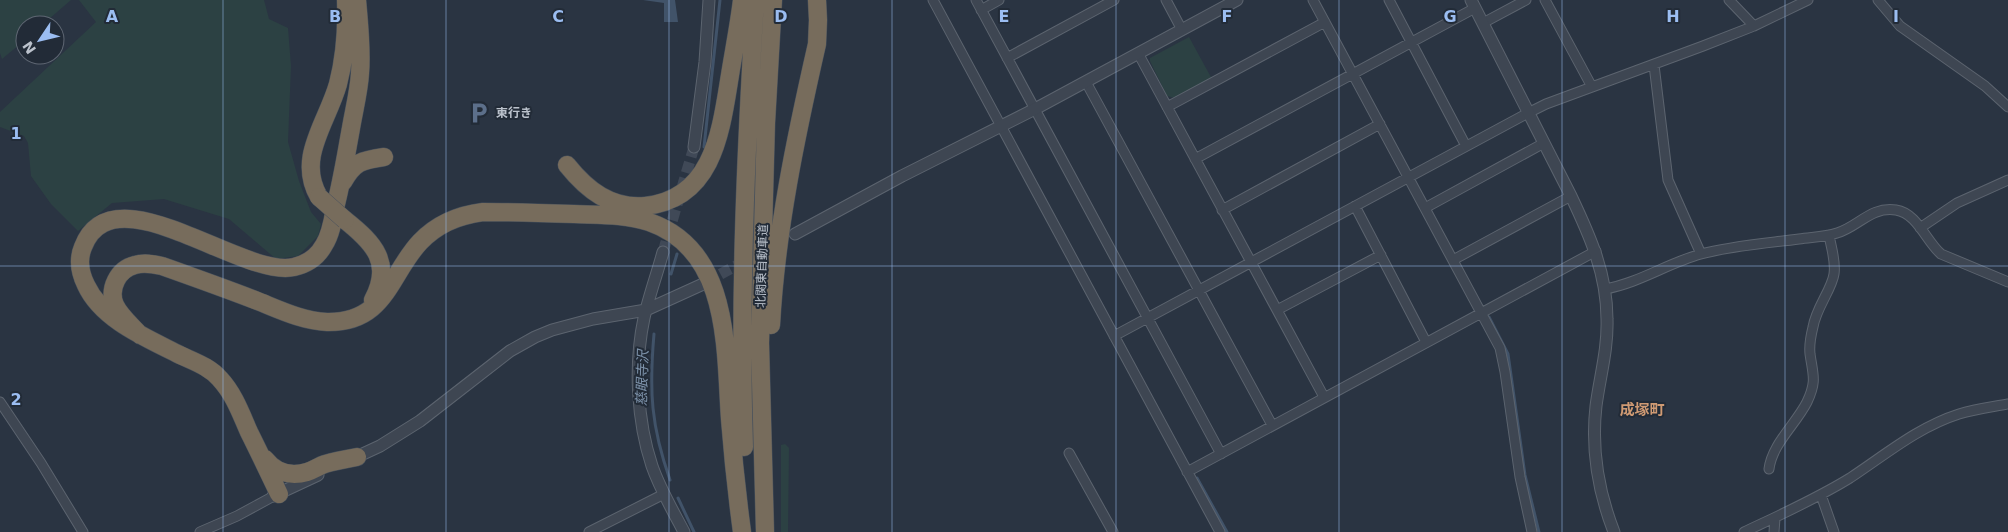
<svg xmlns="http://www.w3.org/2000/svg" width="2008" height="532" viewBox="0 0 2008 532" font-family="'DejaVu Sans','Noto Sans JP',sans-serif">
	<rect width="100%" height="100%" fill="#2a3442"/>
	<path fill="#2c4143" d="M 0,0 L 71,0 L 42,25 L 25,25 L 25,40 L 2,59 L 0,53 Z
		M 79,0 L 264,0 L 269,19 L 288,28 L 291,66 L 288,142 L 299,181 L 311,212 L 321,224 L 318,236 L 298,256 L 276,259 L 229,219 L 164,199 L 112,203 L 78,231 L 51,204 L 31,176 L 28,143 L 24,136 L 0,127 L 0,112 L 96,22 Z
		M 1189,37 L 1212,79 L 1175,98 L 1167,96 L 1150,61 L 1150,58 Z
		M 785,444 L 789,448 L 788,532 L 781,532 L 781,445 Z"/>
	<path fill="#415369" d="M 643,0 L 675,0 L 678,22 L 664,22 L 664,3 Z"/>
	<g fill="none" stroke-linecap="round" stroke-linejoin="round">
		<path stroke="#415369" stroke-width="3" d="M 704,147 L 720,0
			M 671,274 L 677,254
			M 1489,317 L 1508,354 L 1525,475 L 1539,532
			M 654,334 C 649,391 651,426 670,480
			M 1197,478 L 1227,532
			M 678,498 L 694,532"/>
		<path stroke="#404957" stroke-width="11" stroke-dasharray="11 5.5" stroke-linecap="butt" d="M 663,252 L 694,147
			M 706,282 L 767,249"/>
		<g stroke="#5c646f" stroke-width="11">
			<path id="minor" d="M 933,0 L 1220,532
				M 976,0 L 1221,454
				M 1166,0 L 1182,30
				M 1313,0 L 1500,348 L 1505,372 L 1520,477 L 1532,532
				M 1389,0 L 1466,146
				M 1545,0 L 1592,87
				M 1729,0 L 1754,26
				M 1878,0 L 1900,26 L 1985,86 L 2008,107
				M 981,10 L 999,0
				M 1483,23 L 1526,0
				M 1138,53 L 1324,397
				M 1007,58 L 1114,0
				M 1654,65 L 1668,180 L 1701,254
				M 1086,82 L 1272,425
				M 1167,107 L 1325,22
				M 1195,159 L 1475,8
				M 1355,206 L 1426,342
				M 1425,208 L 1544,143
				M 1222,210 L 1380,124
				M 1920,228 L 1957,203 L 2008,180
				M 1453,260 L 1571,196
				M 1605,289 C 1639,283 1668,263 1701,254 C 1730,246 1769,243 1799,239 C 1812,237 1825,237 1837,233 C 1858,227 1871,206 1896,210 C 1917,213 1926,241 1941,254 L 2008,282
				M 1277,310 L 1381,255
				M 1114,336 L 1528,113 L 1546,104 L 1703,46 L 1754,26 L 1808,0
				M 0,402 L 41,463 L 83,532
				M 1069,453 L 1113,532
				M 1769,469 C 1772,444 1796,424 1807,402 C 1817,381 1813,375 1810,354 C 1809,345 1811,335 1813,327 C 1816,308 1832,289 1834,274 C 1836,261 1831,247 1829,235
				M 1187,472 L 1596,251
				M 1821,495 L 1834,532
				M 200,532 L 237,516 L 272,497
				M 589,532 L 664,494
				M 1744,532 C 1780,515 1816,499 1850,478 C 1885,455 1918,427 1959,414 C 1975,409 1992,407 2008,404
				M 1774,532 L 1775,518"/>
		</g>
		<g stroke="#5c646f" stroke-width="13">
			<path id="tertiary" d="M 1471,0 L 1571,196 C 1590,236 1607,274 1607,319 C 1608,349 1600,376 1596,406 C 1591,450 1598,491 1614,532
				M 694,147 L 705,62 L 709,0
				M 795,234 L 902,176 L 1035,109 L 1237,0
				M 663,252 C 657,274 649,296 644,318 C 634,365 637,421 652,466 C 660,489 673,511 684,532
				M 352,459 L 380,446 L 420,421 L 510,351 L 535,337 L 552,330 L 593,319 L 646,310 L 701,285
				M 273,496 L 318,475"/>
		</g>
		<g stroke="#48515c" stroke-width="19">
			<path id="motorway" d="M 567,165 C 587,190 611,209 645,206 C 714,199 721,130 730,75 C 734,50 739,25 742,0
				M 343,182 C 354,162 362,160 384,157
				M 319,197 C 296,158 327,123 338,84 C 345,57 347,28 346,0
				M 345,220 C 374,243 393,263 373,300
				M 771,325 C 776,231 796,136 817,44 L 818,20 L 817,0
				M 140,335 C 132,326 120,316 115,305 C 108,289 118,269 135,265 C 144,262 153,264 162,266 C 193,277 224,288 255,300 C 278,309 302,321 327,322 C 386,323 389,275 420,242 C 437,224 459,215 483,212 C 514,212 544,213 574,214 C 599,215 625,214 649,222 C 731,250 725,350 730,419 C 733,457 737,495 742,532
				M 744,447 C 739,298 746,148 755,0
				M 265,459 C 275,472 290,477 307,472 C 314,470 319,466 325,464 C 335,461 346,459 357,457
				M 279,494 C 269,473 259,452 249,432 C 241,414 234,394 220,379 C 210,367 195,362 180,355 C 147,338 102,320 86,285 C 80,273 78,259 83,247 C 113,169 242,279 294,267 C 307,264 318,256 324,245 C 331,234 333,220 335,208 C 342,181 346,155 351,128 C 354,110 359,91 360,73 C 362,49 359,24 357,0
				M 765,532 L 760,343 L 766,123 L 773,0"/>
		</g>
		<use href="#minor" stroke="#3e4652" stroke-width="9"/>
		<use href="#tertiary" stroke="#3e4652" stroke-width="11"/>
		<use href="#motorway" stroke="#776c5c" stroke-width="18"/>
		<g stroke="#48515c" stroke-width="19" stroke-linecap="butt">
			<path id="motorway-bridge" d="M 319,197 L 345,220"/>
		</g>
		<use href="#motorway-bridge" stroke="#776c5c" stroke-width="18"/>
	</g>
	<path fill="none" stroke="#9bbdf1" stroke-width="1" stroke-opacity="0.55" d="M 223,0 L 223,532M 446,0 L 446,532M 669,0 L 669,532M 892,0 L 892,532M 1116,0 L 1116,532M 1339,0 L 1339,532M 1562,0 L 1562,532M 1785,0 L 1785,532M 0,266 L 2008,266"/>
	<defs>
		<g id="parking-bare" transform="scale(1.725)"><path d="M-3.5-5.5H1a3.5 3.5 0 0 1 0 7H-1V5.5H-3.5ZM-1-3.4V-.6H.8a1.4 1.4 0 0 0 0-2.8Z" fill="#5c6f8a" stroke="#222b37" stroke-width="2.5" paint-order="stroke"/></g>
	</defs>
	<g fill-rule="evenodd">
		<use href="#parking-bare" x="479" y="113"/>
	</g>
	<g text-anchor="middle" dominant-baseline="central" stroke-width="4" stroke-linejoin="round" paint-order="stroke">
		<g font-size="12" font-weight="bold" fill="#bbc2cc" stroke="#222b37" text-anchor="start">
			<text x="496" y="113">東行き</text>
		</g>
		<g font-size="12" fill="#bbc2cc" stroke="#222b37">
			<text transform="translate(762 266) rotate(-88)">北関東自動車道</text>
		</g>
		<g font-size="14" font-style="italic" fill="#7e93ab" stroke="#222b37">
			<text transform="translate(642 378) rotate(-88)">慈眼寺沢</text>
		</g>
		<g font-size="15" font-weight="bold" fill="#cf9a73" stroke="#222b37">
			<text x="1642" y="410">成塚町</text>
		</g>
	</g>
	<g font-size="16" text-anchor="middle" font-weight="bold" fill="#9bbdf1" stroke="#222b37" stroke-width="4" stroke-linejoin="round" paint-order="stroke">
		<text x="112" y="22">A</text>
		<text x="335" y="22">B</text>
		<text x="558" y="22">C</text>
		<text x="781" y="22">D</text>
		<text x="1004" y="22">E</text>
		<text x="1227" y="22">F</text>
		<text x="1450" y="22">G</text>
		<text x="1673" y="22">H</text>
		<text x="1896" y="22">I</text>
		<text x="16" y="139">1</text>
		<text x="16" y="405">2</text>
	</g>
	<g transform="translate(40 40) rotate(235)"><circle r="24" fill="#222b37" stroke="#5f6773"/>
	<path d="M0-4L9 19L0 12L-9 19Z" fill="#9bbdf1"/>
	<text y="-8" font-size="14" font-weight="bold" text-anchor="middle" fill="#bbc2cc">N</text>
	</g>
</svg>
